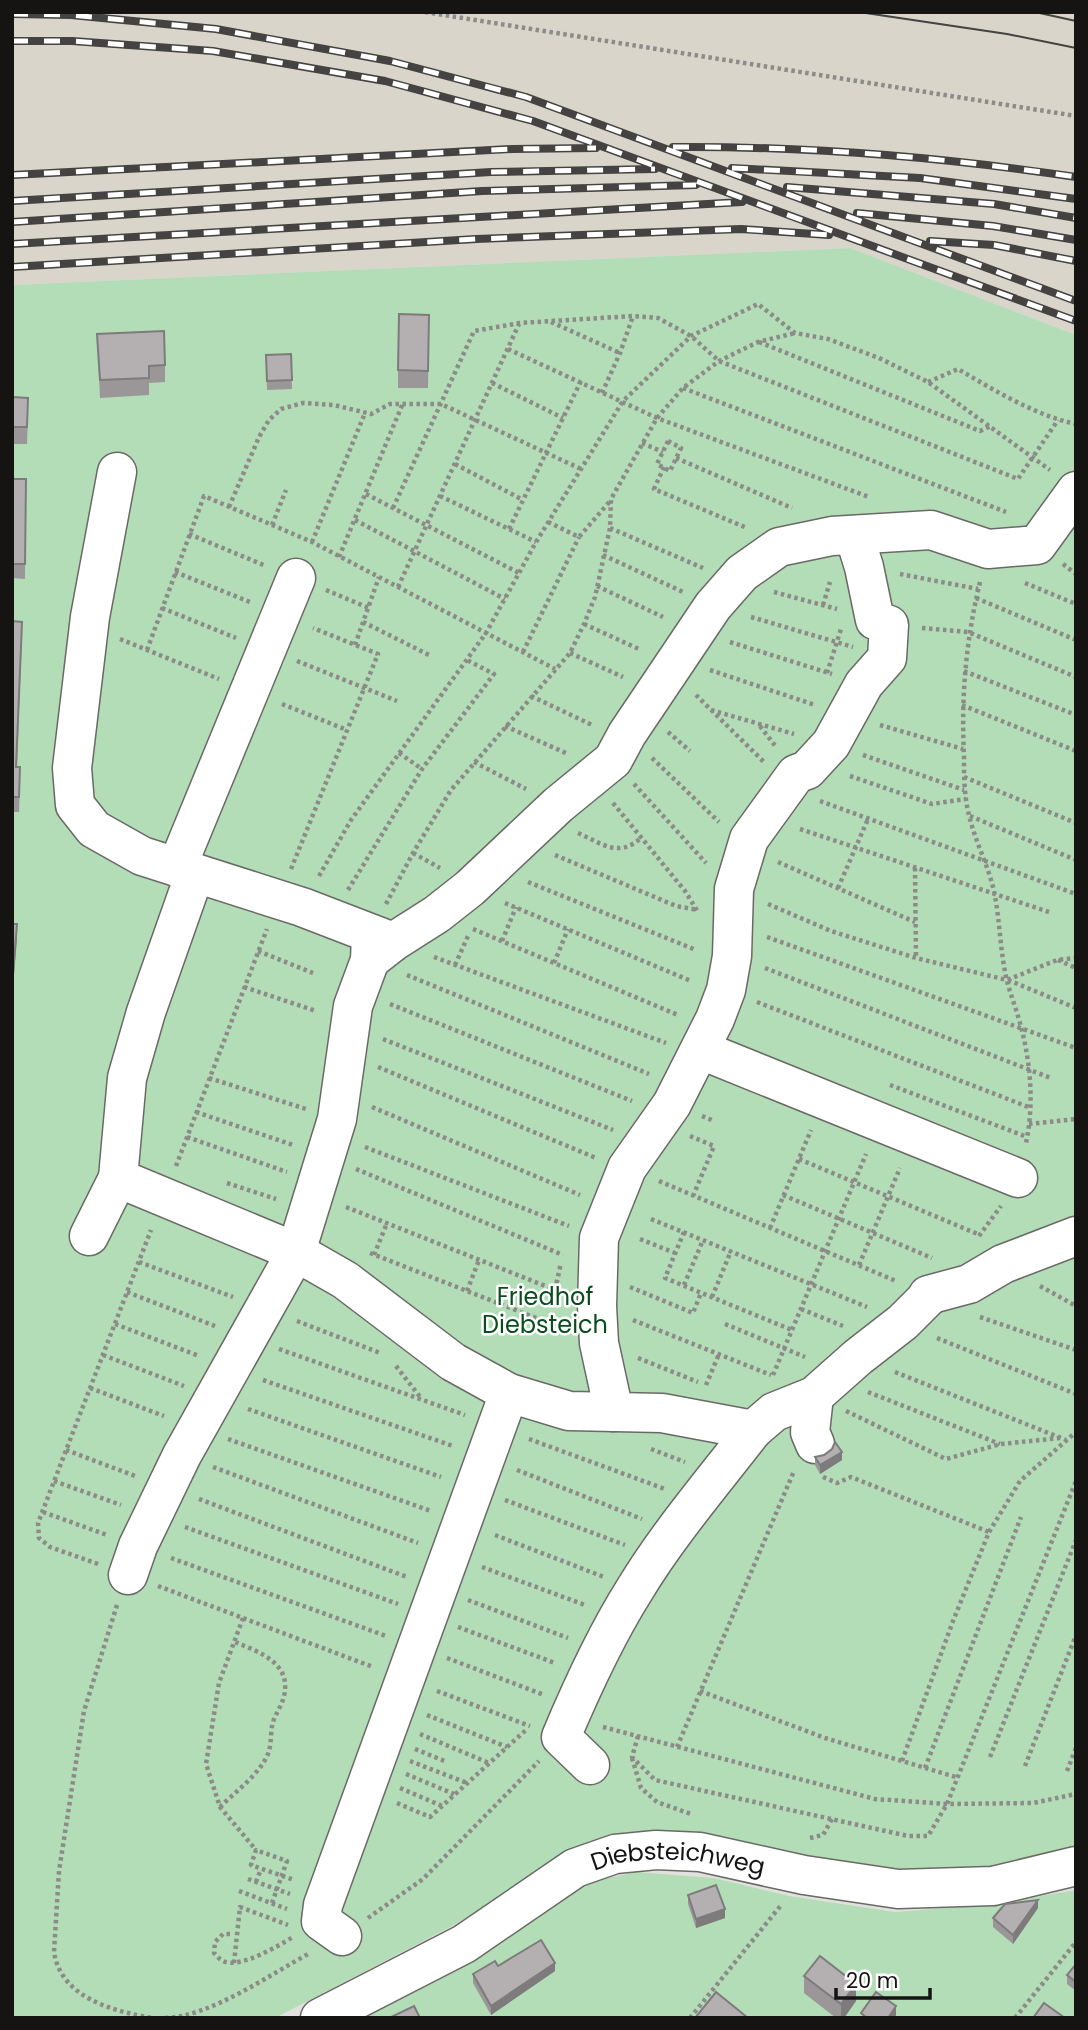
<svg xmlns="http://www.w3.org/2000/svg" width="1088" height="2030" viewBox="0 0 1088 2030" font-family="Poppins,sans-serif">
	<rect width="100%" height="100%" fill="#e2e1dd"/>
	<path fill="#d9d5ca" d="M 12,12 L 1076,12 L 1076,335 L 850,248 L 12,285 Z"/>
	<path fill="#b2ddb7" d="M 850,248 L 1076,335 L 1076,1846 L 991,1867 L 907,1874 L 550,1865 L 454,1925 L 275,2018 L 12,2018 L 12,285 Z
		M 636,1872 L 714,1878 L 789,1896 L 895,1912 L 992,1904 L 1076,1890 L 1076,2018 L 351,2018 L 580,1884 Z"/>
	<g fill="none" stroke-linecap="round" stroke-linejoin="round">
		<g stroke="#6b6966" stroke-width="41">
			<g id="minor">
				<path d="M 117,472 L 90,617 L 72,768 L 75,805 L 94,829 L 142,856 L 302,907 L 393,942"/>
				<path d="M 177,867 L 296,578"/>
				<path d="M 370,960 L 393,942 L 437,914 L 470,888 L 558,805 L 613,760 L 627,734 L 713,606 L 742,573 L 779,547 L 832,536 L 931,530 L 988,549 L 1037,545 L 1076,491"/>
				<path d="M 701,1050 L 1018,1178"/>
				<path d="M 118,1178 L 127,1078 L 146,1012 L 195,873"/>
				<path d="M 89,1236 L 118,1178 L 296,1252 L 345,1280 L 453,1362 L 509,1393 L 569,1411 L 662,1413 L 753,1430 L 774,1412 L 814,1396 L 858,1357 L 903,1322 L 930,1295"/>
				<path d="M 928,1295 L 969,1284 L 1003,1264 L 1076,1236"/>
				<path d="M 814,1396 L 810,1432 L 815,1444"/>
				<path d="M 614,1412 L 599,1343 L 597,1306 L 599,1238 L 627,1168 L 672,1104 L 715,1019 L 726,990 L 732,956 L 734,889 L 749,839 L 796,774 L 807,770 L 831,744 L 864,684 L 887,658 L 889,625 L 875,620 L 864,567 L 854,535"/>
				<path d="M 128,1575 L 138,1546 L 182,1455 L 296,1252 L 337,1119 L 353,1006 L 370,960 L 371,936"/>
				<path d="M 590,1765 L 561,1737 C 582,1687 606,1635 635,1589 C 669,1533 713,1482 753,1430"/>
				<path d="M 342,1936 L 321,1921 L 323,1905 L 509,1393"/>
				<path id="s1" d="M 320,2018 L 464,1944 L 575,1868 L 615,1854 L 656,1850 L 700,1852 L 804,1875 L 898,1889 L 993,1886 L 1076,1866"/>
			</g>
		</g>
		<path stroke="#8c8b88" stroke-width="4.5" stroke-dasharray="3.5 3.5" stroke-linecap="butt" d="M 425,12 L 1076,116
			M 551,322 L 620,353
			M 759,342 L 980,431 L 991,426
			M 508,349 L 657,418 L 869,497
			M 928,382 L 958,369 C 994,390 1034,415 1076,424
			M 492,383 L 563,418
			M 683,388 L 1006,512
			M 602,393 L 620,353 L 633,316
			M 668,441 L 681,448 L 670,471 L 657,464 Z
			M 642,443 L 663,452
			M 676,458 L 792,508
			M 455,464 L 523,500
			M 664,467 L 654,489 L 747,528
			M 366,494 L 519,573
			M 440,496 L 536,542
			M 229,507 L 259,437 L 269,420 L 281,409 L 303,403 L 334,405 L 371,414 L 390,404 L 441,404 L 581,469
			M 393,508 L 474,331 L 520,323 L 633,316 L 658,318 L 691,336 L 719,361 L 1018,479 L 1058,420
			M 355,520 L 505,599
			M 548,522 L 579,537 L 611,500
			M 272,525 L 286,490
			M 610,528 L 703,568
			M 509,529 L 581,381
			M 189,534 L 266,566
			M 312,542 L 365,413
			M 603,555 L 683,592
			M 339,557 L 403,403
			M 1063,564 L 1076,574
			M 175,572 L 250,602
			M 900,574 L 978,589
			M 980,582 C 966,640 961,696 964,756 C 964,776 964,796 969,815 C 975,841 988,865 994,891 C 1000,920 1000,952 1007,981 C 1011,996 1017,1011 1021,1027 C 1031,1064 1034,1106 1026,1143
			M 1025,583 L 1076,604
			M 597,586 L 663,617
			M 398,587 L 519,324
			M 326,590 L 369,608
			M 774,592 L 837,609
			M 976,598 L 1076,640
			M 823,605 L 830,582
			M 162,608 L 236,638
			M 751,617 L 853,647
			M 363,622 L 431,656
			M 584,624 L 641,650
			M 922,628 L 968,632 L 1076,677
			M 120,639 L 219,679
			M 730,642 L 832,674
			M 355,645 L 379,577
			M 147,650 L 204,496 L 312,542 L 555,669
			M 523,652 L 579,537
			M 570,653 L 623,677
			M 297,661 L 397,701
			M 710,670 L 815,705
			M 964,671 L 1076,715
			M 827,673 L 841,629
			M 696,695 L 765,763
			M 531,696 L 592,725
			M 282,704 L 347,730
			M 962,705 L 1076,751
			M 711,710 L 794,734
			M 880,725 L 963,749
			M 505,726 L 568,754
			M 760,726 L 776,747
			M 668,732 L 690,751
			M 399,753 L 422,769
			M 863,755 L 964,790
			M 652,758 L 719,822
			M 474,762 L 526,789
			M 850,776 L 932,804 L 966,799
			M 964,777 L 1076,823
			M 634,784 L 706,863
			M 820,801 L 1076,894
			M 613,803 L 685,891 L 698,912
			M 970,816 L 1076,860
			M 800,829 L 1049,912
			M 578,833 C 603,844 618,858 641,838
			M 413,853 L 440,868
			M 555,855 L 676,906 L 698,910
			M 778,862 L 915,922
			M 915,868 L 916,958
			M 291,869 L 378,654 L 313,628
			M 319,876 L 351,820 L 486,633 L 536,542 L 623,401 L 691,336 L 758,304 L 795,333 L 828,339 L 879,358 L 928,382 L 1050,470
			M 528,882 L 696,950
			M 838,888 L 868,819
			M 348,890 L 422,769 L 494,674 L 467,660
			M 505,903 L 691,981
			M 386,904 L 413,853 L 451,790 L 570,653 L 584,624 L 595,597 L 610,528 L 611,499 L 657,418 L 683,388 L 719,361 L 758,342 L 795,333
			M 768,904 L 831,931 L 916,958 L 1007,980 L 1057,960 L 1076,958
			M 473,929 L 678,1015
			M 767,937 L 1076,1048
			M 502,941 L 516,907
			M 258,951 L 313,973
			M 434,957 L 666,1043
			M 1058,960 L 1076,968
			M 554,963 L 568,929
			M 455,965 L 468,936
			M 765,968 L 1051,1078
			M 407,975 L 649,1074
			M 1008,980 L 1076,1008
			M 244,987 L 316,1011
			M 757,1002 L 1031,1108
			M 390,1004 L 632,1101
			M 383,1039 L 613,1130
			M 378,1067 L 596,1158
			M 209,1078 L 306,1109
			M 890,1085 L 1027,1137
			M 372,1107 L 580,1195
			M 196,1112 L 293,1145
			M 702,1116 L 714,1121
			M 1029,1124 L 1076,1119
			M 690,1136 L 714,1146 L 693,1196
			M 187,1137 L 287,1172
			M 365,1147 L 569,1226
			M 799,1159 L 980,1235
			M 176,1166 L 267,929
			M 356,1169 L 563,1255
			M 659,1181 L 896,1281
			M 227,1183 L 276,1199
			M 783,1195 L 932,1258
			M 346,1207 L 563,1293
			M 651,1219 L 867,1307
			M 770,1228 L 811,1130
			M 684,1232 L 665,1278 L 792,1330
			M 979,1236 L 1001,1206
			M 640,1239 L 675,1253
			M 370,1253 L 564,1329
			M 374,1255 L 387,1223
			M 139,1262 L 233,1297
			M 859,1265 L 900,1168
			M 684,1285 L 703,1240
			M 1040,1286 L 1076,1306
			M 630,1287 L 693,1313 L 701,1293
			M 555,1290 L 561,1263
			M 467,1291 L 479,1260
			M 127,1292 L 215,1326
			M 712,1297 L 731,1251
			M 801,1309 L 843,1326
			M 980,1317 L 1076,1350
			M 633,1320 L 771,1375
			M 297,1321 L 380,1353
			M 115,1324 L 199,1356
			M 725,1324 L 805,1357
			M 937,1338 L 1076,1394
			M 279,1349 L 465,1415
			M 103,1355 L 184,1386
			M 638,1358 L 698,1382
			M 396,1366 L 421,1398
			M 895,1372 L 1066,1440
			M 773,1375 L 866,1154
			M 263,1380 L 453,1446
			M 706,1385 L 719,1354
			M 90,1388 L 164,1416
			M 868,1392 L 1000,1444
			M 248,1409 L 441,1477
			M 846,1411 L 946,1459 L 1001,1444 L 1060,1438
			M 228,1439 L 431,1511
			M 529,1439 L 665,1489
			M 651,1449 L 685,1462
			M 66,1450 L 135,1476
			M 213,1467 L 418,1543
			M 517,1470 L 642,1519
			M 823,1477 L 837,1483 L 851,1477 L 989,1532
			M 54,1481 L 121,1505
			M 199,1499 L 407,1577
			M 505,1500 L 625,1545
			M 43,1512 L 107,1535
			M 185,1527 L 398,1604
			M 495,1535 L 604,1577
			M 171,1558 L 386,1636
			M 98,1564 L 50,1547 L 39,1538 L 38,1523 L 151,1230
			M 482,1567 L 585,1605
			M 158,1586 L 373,1667
			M 468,1600 L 568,1638
			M 117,1605 L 84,1711 L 59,1871 L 54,1952 C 61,1998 113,2011 152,2018
			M 243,1618 L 219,1683 L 206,1764 L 220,1807 L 256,1850
			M 458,1627 L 555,1663
			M 447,1658 L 544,1695
			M 437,1691 L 530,1726
			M 700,1691 L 825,1738 L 956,1777
			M 427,1715 L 507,1747
			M 603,1727 L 875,1799 L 947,1804 L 1033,1803 L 1076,1794
			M 420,1734 L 489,1763
			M 638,1736 L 632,1757 L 655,1780 L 908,1836 L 928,1836 L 947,1804 L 1076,1481
			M 677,1747 L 794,1471
			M 415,1749 L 447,1762
			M 990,1757 L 1076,1540
			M 632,1758 L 641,1788 L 657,1802 L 691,1814
			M 410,1761 L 467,1783
			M 902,1761 L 953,1621 L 989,1532 L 1020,1481 L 1076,1432
			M 1025,1766 L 1076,1635
			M 925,1768 L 1021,1517
			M 1067,1771 L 1076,1748
			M 406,1774 L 454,1794
			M 400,1788 L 442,1806
			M 397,1803 L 430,1817 L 527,1729
			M 220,1807 C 235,1792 259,1775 268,1754 C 272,1744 270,1732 273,1722 C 276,1713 282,1705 284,1696 C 292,1663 259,1652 235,1642
			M 810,1838 L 823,1835 L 832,1819
			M 248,1879 L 290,1894
			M 256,1882 L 261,1869
			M 239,1891 L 287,1909
			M 272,1903 L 287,1861 L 256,1850 L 251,1865 C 265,1870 280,1875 294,1880
			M 368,1918 L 423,1879 L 539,1761
			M 230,1934 L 223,1934 L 215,1942 L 214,1953 C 217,1956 219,1959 223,1961 C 240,1969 278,1946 293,1937
			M 234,1963 L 240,1907 L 288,1925
			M 165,2018 C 210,2017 269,1975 310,1953
			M 690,2018 L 782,1904
			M 1015,2018 L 1076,1942"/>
		<use href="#minor" stroke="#fff" stroke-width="38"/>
		<path stroke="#444342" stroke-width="2" d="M 859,12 L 1007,34 L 1076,48
			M 1035,12 L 1076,21"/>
		<g stroke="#444342" stroke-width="8">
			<path id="rail" d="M 12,14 L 71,15 L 216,29 L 390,61 L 526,97 L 1076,301
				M 12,41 L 72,41 L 213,51 L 385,81 L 533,121 L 1076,321
				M 673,147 C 808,146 942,157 1076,177
				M 732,168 L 920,178 L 1076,199
				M 12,175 L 512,149 L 596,148
				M 787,187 L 994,204 L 1076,218
				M 12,201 L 491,172 L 655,169
				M 857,213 L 993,226 L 1076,240
				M 12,222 L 482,191 L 696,185
				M 930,241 L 994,245 L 1076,261
				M 12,244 L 742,202
				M 12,267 L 476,239 L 741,229 L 829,235"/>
		</g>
		<use href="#rail" stroke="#fff" stroke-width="5" stroke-dasharray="16" stroke-linecap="butt"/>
	</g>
	<path fill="#9b9799" d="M 429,315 L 428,388 L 398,388 L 398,370 Z
		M 97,334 L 165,365 L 165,382 L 149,383 L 149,395 L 100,398 Z
		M 291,354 L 292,389 L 267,390 L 266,355 Z
		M 12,397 L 28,415 L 27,444 L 12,444 Z
		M 12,479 L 26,479 L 25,579 L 12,578 Z
		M 12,621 L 22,636 L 17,767 L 20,782 L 19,812 L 12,812 Z
		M 815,1457 L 842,1460 L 820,1474 L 815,1465 Z
		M 688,1895 L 725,1918 L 696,1928 L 688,1904 Z
		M 1038,1908 L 1013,1944 L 993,1927 L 993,1918 Z
		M 1076,1964 L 1076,1991 L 1067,1984 L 1067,1975 Z
		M 498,1966 L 555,1971 L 491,2015 L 473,1983 L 473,1974 Z
		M 804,1976 L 856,2001 L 844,2018 L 836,2018 L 804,1993 Z"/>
	<path fill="#7e7b7d" d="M 17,924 L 17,938 L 12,1000 L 12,986 Z
		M 842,1452 L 842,1460 L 820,1474 L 820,1465 Z
		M 1038,1900 L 1038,1908 L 1013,1944 L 1013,1935 Z
		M 725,1909 L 725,1918 L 696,1928 L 696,1919 Z
		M 555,1963 L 555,1971 L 491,2015 L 491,2006 Z
		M 856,1984 L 856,2001 L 844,2018 L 841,2018 L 841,2004 Z
		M 896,2006 L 896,2015 L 895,2018 L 888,2018 Z"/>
	<path fill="#b4b0b2" stroke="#7e7b7d" stroke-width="2" d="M 399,314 L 429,315 L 428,371 L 398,370 Z
		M 164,331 L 165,365 L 149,366 L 149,378 L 100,380 L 97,334 Z
		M 291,354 L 292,380 L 267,381 L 266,355 Z
		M 12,397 L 28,398 L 27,427 L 12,427 Z
		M 12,479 L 26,479 L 25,564 L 12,564 Z
		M 12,621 L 22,622 L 16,767 L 20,767 L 19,797 L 12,797 Z
		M 12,924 L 17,924 L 12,986 Z
		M 835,1442 L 842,1452 L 820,1465 L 815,1457 L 824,1455 L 832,1449 Z
		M 716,1885 L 725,1909 L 696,1919 L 688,1895 Z
		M 1038,1900 L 1013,1935 L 993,1918 L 1005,1904 Z
		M 541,1940 L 555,1963 L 491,2006 L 473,1974 L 495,1961 L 498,1966 Z
		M 820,1956 L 856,1984 L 841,2004 L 804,1976 Z
		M 1076,1964 L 1076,1982 L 1067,1975 Z
		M 716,1992 L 748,2018 L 695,2018 Z
		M 876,1992 L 896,2006 L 888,2018 L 867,2018 L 861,2013 Z
		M 1044,2003 L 1065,2018 L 1033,2018 Z
		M 414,2006 L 420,2018 L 392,2018 L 391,2017 Z"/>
	<g text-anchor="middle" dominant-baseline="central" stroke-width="5" stroke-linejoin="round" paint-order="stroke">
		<g font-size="24" fill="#0a4d1d" stroke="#fff">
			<text x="545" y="1296">Friedhof<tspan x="545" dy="28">Diebsteich</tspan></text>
		</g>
		<g font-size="24" fill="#151413" stroke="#fff">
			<text stroke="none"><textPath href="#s1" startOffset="402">Diebsteichweg</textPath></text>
		</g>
	</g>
	<rect width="1088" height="2030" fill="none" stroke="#151413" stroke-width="28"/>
	<path d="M836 1988v10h94v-10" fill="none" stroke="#151413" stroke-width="3.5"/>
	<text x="846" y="1988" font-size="21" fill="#151413" stroke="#ffffff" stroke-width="5" paint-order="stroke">20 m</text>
</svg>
